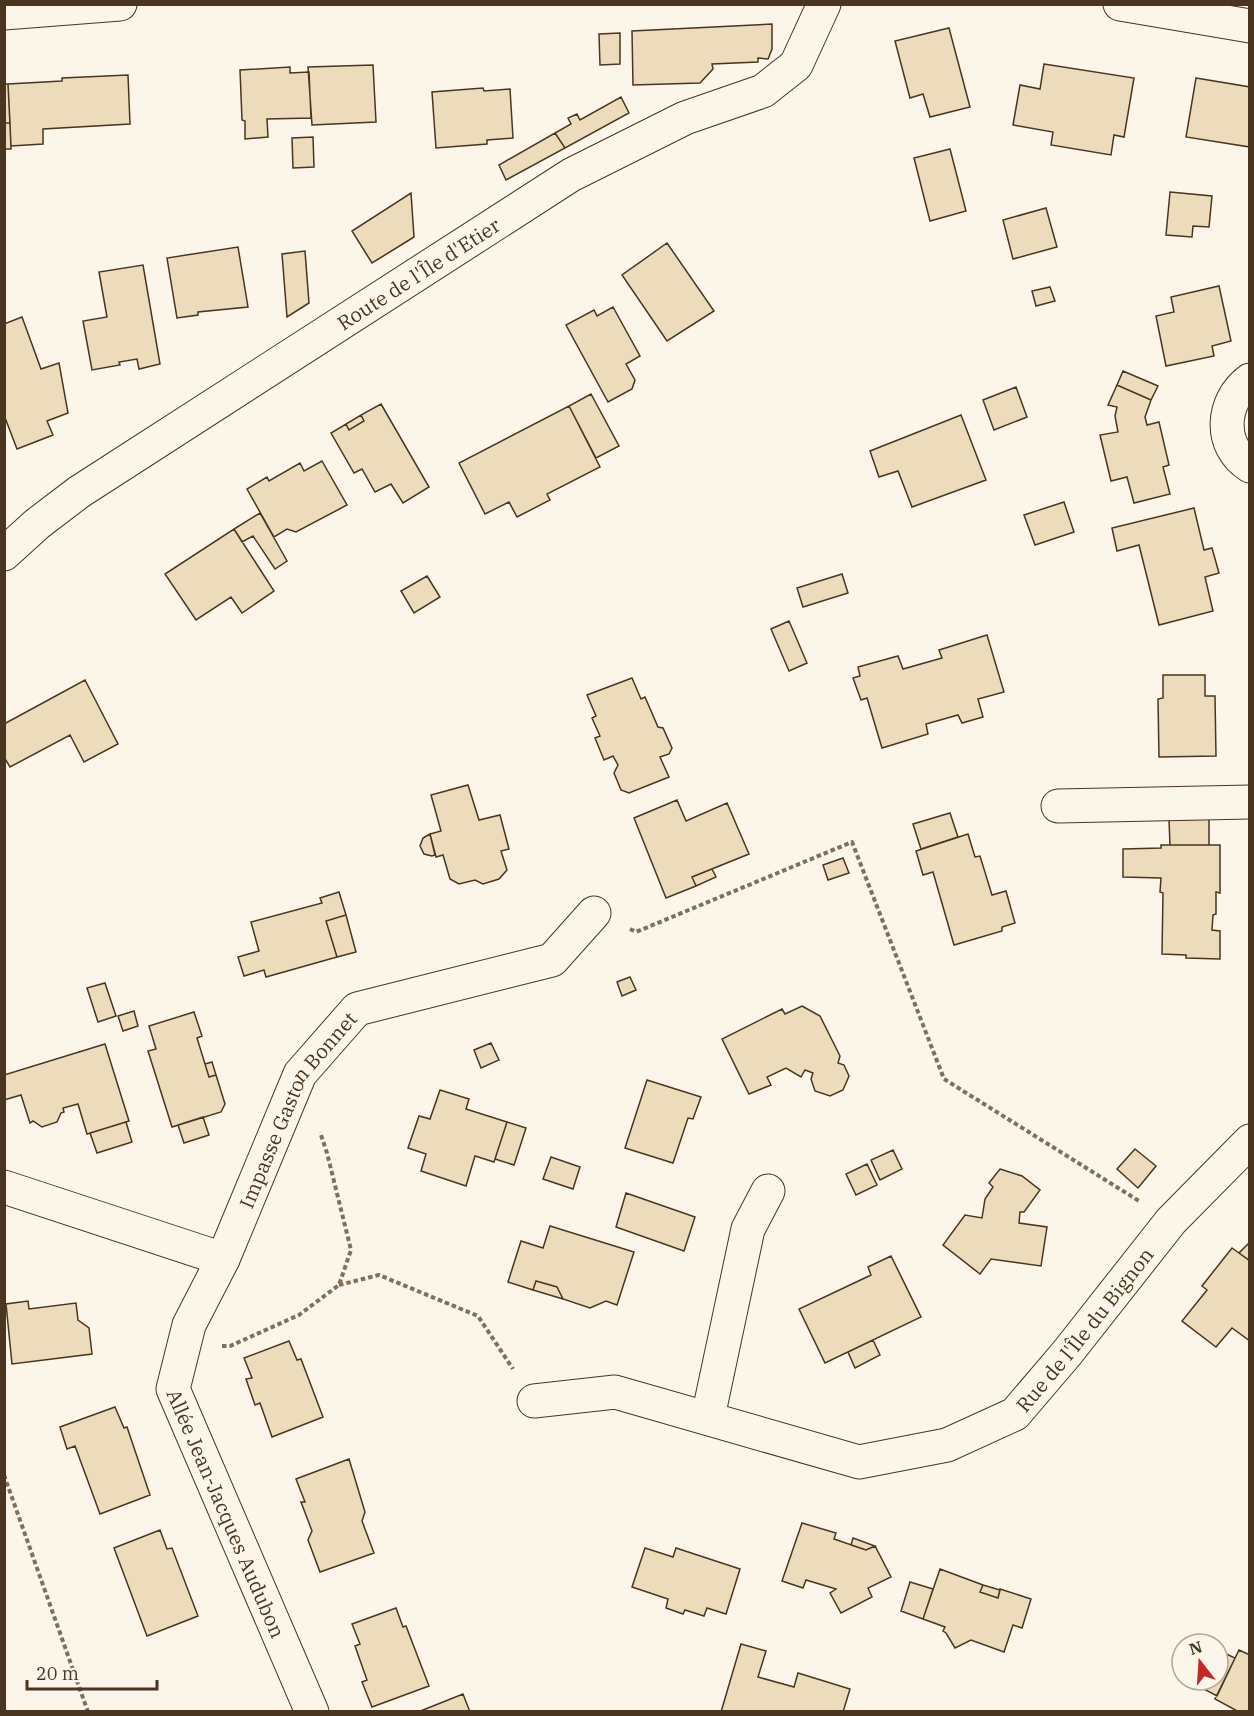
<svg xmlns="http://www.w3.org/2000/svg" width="1254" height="1716" viewBox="0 0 1254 1716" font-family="'IBM Plex Serif',serif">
	<rect width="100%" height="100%" fill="#fbf6e9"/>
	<path fill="#ecdcbc" stroke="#4a3520" stroke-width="1.5" d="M 772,24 L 772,49 L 768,59 L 758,58 L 758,62 L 712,64 L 713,69 L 700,83 L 633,85 L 632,31 Z
		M 949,28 L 970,107 L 930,117 L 923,94 L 910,98 L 895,41 Z
		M 620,33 L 620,64 L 600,65 L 599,34 Z
		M 1044,64 L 1134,78 L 1124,137 L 1114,135 L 1111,155 L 1051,145 L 1053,132 L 1013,125 L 1020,85 L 1040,89 Z
		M 373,65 L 376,122 L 312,125 L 308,67 Z
		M 290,67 L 290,73 L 309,72 L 311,118 L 267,119 L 268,137 L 245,139 L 245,121 L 242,120 L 240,70 Z
		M 128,75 L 130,124 L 43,129 L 43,144 L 11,146 L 8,84 L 62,81 L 62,78 Z
		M 1196,78 L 1250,87 L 1250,147 L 1186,137 Z
		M 4,84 L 8,84 L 10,123 L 4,123 Z
		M 483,88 L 484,91 L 510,89 L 513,138 L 487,140 L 487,144 L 436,148 L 432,92 Z
		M 621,97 L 629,113 L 565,148 L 555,133 L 571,124 L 568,118 L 577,114 L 580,120 Z
		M 4,123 L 10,123 L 11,149 L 4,149 Z
		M 555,133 L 565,148 L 506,180 L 499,165 Z
		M 313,137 L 314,167 L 293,168 L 292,138 Z
		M 950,149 L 966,211 L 930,221 L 914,158 Z
		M 1170,192 L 1212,196 L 1209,227 L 1193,226 L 1192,237 L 1166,235 Z
		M 411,193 L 414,237 L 372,263 L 352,231 Z
		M 1046,208 L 1057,247 L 1013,259 L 1003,220 Z
		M 667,243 L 714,311 L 667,341 L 622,275 Z
		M 238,247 L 248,307 L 198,312 L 198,315 L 177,318 L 167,258 Z
		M 305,251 L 309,303 L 287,317 L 282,254 Z
		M 143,265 L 160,364 L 139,369 L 137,359 L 119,362 L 120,365 L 92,370 L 83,321 L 107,317 L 99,272 Z
		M 1219,286 L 1231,341 L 1212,346 L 1214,356 L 1166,366 L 1156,316 L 1174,312 L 1171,297 Z
		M 1050,287 L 1055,301 L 1036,306 L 1032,291 Z
		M 613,307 L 640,356 L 626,364 L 635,380 L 632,389 L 608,402 L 566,325 L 594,310 L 597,316 Z
		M 22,317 L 41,369 L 59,363 L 68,413 L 47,421 L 53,435 L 17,449 L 4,415 L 4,324 Z
		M 1123,371 L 1158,386 L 1151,400 L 1117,385 Z
		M 1117,385 L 1151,400 L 1145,417 L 1147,425 L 1159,422 L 1169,465 L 1163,467 L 1170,494 L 1134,503 L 1127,477 L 1111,481 L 1100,435 L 1118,432 L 1115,416 L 1117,407 L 1108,405 Z
		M 1016,387 L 1027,417 L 994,430 L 983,400 Z
		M 591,394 L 619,446 L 596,458 L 569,406 Z
		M 381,404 L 429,487 L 403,503 L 391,484 L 375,492 L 362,469 L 354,473 L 331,433 L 346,424 L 349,430 L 364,421 L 361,415 Z
		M 569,406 L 600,467 L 547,494 L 550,500 L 517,517 L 509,502 L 485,514 L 459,463 Z
		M 361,415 L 364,421 L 349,430 L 346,424 Z
		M 961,415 L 986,480 L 912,507 L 898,471 L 879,477 L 870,451 Z
		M 322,461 L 347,505 L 296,532 L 287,529 L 274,537 L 247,489 L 267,477 L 269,481 L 300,463 L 304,471 Z
		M 1064,502 L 1074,532 L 1035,545 L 1024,515 Z
		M 1194,508 L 1204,550 L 1212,548 L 1219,573 L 1205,577 L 1213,611 L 1159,625 L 1139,545 L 1117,551 L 1112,528 Z
		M 260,513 L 287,561 L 275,569 L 253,536 L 242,542 L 234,529 Z
		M 234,529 L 274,591 L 242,613 L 231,597 L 196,620 L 165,574 Z
		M 842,574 L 848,593 L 803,607 L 797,588 Z
		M 427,576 L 440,597 L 414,613 L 401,591 Z
		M 789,621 L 807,663 L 789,671 L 771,629 Z
		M 987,635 L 1004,692 L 978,699 L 983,717 L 962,723 L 958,715 L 926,724 L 928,734 L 882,748 L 867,698 L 861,700 L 853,678 L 860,676 L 858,667 L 898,656 L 903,669 L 942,658 L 939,650 Z
		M 1163,675 L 1205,675 L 1205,696 L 1215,696 L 1216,756 L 1159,757 L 1158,699 L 1163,698 Z
		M 632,678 L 641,699 L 645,697 L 658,727 L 663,728 L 672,748 L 669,754 L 660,757 L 669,777 L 629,793 L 621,790 L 614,773 L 618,765 L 613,756 L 604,760 L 595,738 L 600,736 L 592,718 L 596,716 L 587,695 Z
		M 85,680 L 118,744 L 84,762 L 70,735 L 10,767 L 4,757 L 4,724 Z
		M 468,785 L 479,820 L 500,815 L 509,849 L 501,851 L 507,870 L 499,879 L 483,884 L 475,880 L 459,884 L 450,879 L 443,855 L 436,857 L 430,834 L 441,831 L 431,795 Z
		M 677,800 L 686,821 L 727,803 L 749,854 L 692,877 L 696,886 L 666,898 L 634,818 Z
		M 950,813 L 958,837 L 921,849 L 913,824 Z
		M 1209,819 L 1209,845 L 1170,845 L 1169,820 Z
		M 430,834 L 435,855 L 432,856 L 424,854 L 420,846 L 423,838 Z
		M 968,834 L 975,857 L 980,856 L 992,895 L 1006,891 L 1015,923 L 1002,927 L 1002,931 L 954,945 L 933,872 L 923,875 L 916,851 Z
		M 1161,845 L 1220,845 L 1220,893 L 1216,892 L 1216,914 L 1213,915 L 1212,930 L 1220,931 L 1220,959 L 1186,958 L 1186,955 L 1162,954 L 1163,893 L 1160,892 L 1161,878 L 1123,877 L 1123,849 L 1161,848 Z
		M 843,858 L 849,873 L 828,880 L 823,865 Z
		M 712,869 L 716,877 L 696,886 L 692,877 Z
		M 339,892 L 346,915 L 326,921 L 337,957 L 266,977 L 264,970 L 244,976 L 238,957 L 259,951 L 251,922 L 322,903 L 320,898 Z
		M 346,915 L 356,952 L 337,957 L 326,921 Z
		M 630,977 L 636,990 L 622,996 L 617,982 Z
		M 105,983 L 116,1016 L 98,1022 L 87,988 Z
		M 802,1006 L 820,1016 L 840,1056 L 838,1063 L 844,1065 L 849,1076 L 843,1090 L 830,1096 L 815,1091 L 811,1079 L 813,1073 L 805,1070 L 801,1077 L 786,1068 L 767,1077 L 771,1085 L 749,1094 L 722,1039 L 782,1009 L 785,1014 Z
		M 134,1011 L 138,1026 L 123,1031 L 118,1016 Z
		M 194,1012 L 202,1036 L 197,1038 L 209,1077 L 216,1075 L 225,1104 L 221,1112 L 172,1127 L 148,1051 L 156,1049 L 149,1026 Z
		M 491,1043 L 499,1060 L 481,1068 L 474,1050 Z
		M 105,1044 L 129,1121 L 87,1134 L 78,1104 L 63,1108 L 64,1112 L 61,1113 L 57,1122 L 42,1127 L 33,1121 L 30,1123 L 21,1095 L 4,1100 L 4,1075 Z
		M 212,1062 L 216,1075 L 209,1077 L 205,1064 Z
		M 647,1080 L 701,1097 L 693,1119 L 688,1118 L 673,1163 L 625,1148 Z
		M 440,1090 L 469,1099 L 466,1109 L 507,1122 L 494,1162 L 475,1156 L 466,1186 L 421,1171 L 426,1154 L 408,1148 L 419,1116 L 430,1119 Z
		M 203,1117 L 209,1135 L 184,1143 L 178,1125 Z
		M 126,1122 L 132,1142 L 97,1153 L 90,1133 Z
		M 507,1122 L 526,1128 L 514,1165 L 495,1159 Z
		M 1135,1149 L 1156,1166 L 1138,1188 L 1117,1169 Z
		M 893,1150 L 902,1169 L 880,1180 L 871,1160 Z
		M 551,1157 L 580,1167 L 573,1189 L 543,1179 Z
		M 867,1164 L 877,1185 L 856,1195 L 846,1174 Z
		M 1000,1169 L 1022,1176 L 1040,1190 L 1024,1212 L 1020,1212 L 1019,1223 L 1047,1227 L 1041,1266 L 991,1259 L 980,1274 L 943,1245 L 965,1215 L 982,1218 L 985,1199 L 993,1187 L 989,1183 Z
		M 626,1193 L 695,1217 L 684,1251 L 616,1227 Z
		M 550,1226 L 634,1252 L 617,1305 L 606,1301 L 590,1308 L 563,1299 L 557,1287 L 536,1281 L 533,1290 L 508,1282 L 521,1241 L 543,1248 Z
		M 1250,1242 L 1250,1261 L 1239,1253 Z
		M 1232,1248 L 1250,1261 L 1250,1341 L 1232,1328 L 1216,1347 L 1182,1321 L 1207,1290 L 1202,1286 Z
		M 891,1256 L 921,1317 L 825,1363 L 799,1309 L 871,1275 L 868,1267 Z
		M 536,1281 L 557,1287 L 563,1299 L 533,1290 Z
		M 28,1301 L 29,1309 L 76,1303 L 78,1320 L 89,1328 L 92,1354 L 12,1364 L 6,1304 Z
		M 873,1340 L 880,1355 L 855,1368 L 848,1352 Z
		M 289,1341 L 297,1360 L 301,1359 L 323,1417 L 272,1437 L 260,1403 L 255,1405 L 246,1379 L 252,1378 L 244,1358 Z
		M 115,1407 L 124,1428 L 127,1427 L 150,1495 L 100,1514 L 75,1446 L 67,1449 L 60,1427 Z
		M 349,1459 L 365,1512 L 362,1521 L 374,1553 L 320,1572 L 308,1540 L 312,1531 L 301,1502 L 305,1502 L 296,1479 Z
		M 802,1523 L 836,1533 L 834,1539 L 866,1550 L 875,1546 L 891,1577 L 868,1588 L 872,1597 L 841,1613 L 830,1593 L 836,1589 L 806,1580 L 803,1588 L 782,1581 Z
		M 160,1530 L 167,1549 L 172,1548 L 198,1616 L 147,1636 L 114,1548 Z
		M 853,1538 L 875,1546 L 866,1550 L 851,1545 Z
		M 645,1548 L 673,1557 L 676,1548 L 740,1569 L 726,1614 L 707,1608 L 704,1616 L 685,1610 L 683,1614 L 666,1608 L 668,1599 L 632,1587 Z
		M 940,1569 L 983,1585 L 980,1592 L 998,1598 L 1000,1589 L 1031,1599 L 1022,1628 L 1013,1625 L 1004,1652 L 971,1640 L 955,1648 L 946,1633 L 943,1631 L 945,1627 L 923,1619 Z
		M 910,1582 L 933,1589 L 923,1619 L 901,1611 Z
		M 983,1585 L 1000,1590 L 998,1598 L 980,1592 Z
		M 396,1608 L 403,1627 L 406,1626 L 429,1686 L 372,1707 L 362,1682 L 367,1680 L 355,1646 L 360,1644 L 352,1624 Z
		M 741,1644 L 766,1651 L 758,1677 L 794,1687 L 798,1673 L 850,1689 L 843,1712 L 721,1712 Z
		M 1218,1650 L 1235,1658 L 1217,1696 L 1200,1687 L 1203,1680 L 1218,1680 Z
		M 1239,1650 L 1250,1655 L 1250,1712 L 1239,1712 L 1215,1699 Z
		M 463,1694 L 470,1712 L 418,1712 Z"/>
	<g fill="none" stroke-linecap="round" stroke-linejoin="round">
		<g stroke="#4a3520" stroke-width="35">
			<g id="minor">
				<path d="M 1250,380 C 1221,401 1218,446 1250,466"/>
				<path id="s1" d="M 4,554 L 37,524 L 79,492 L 571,175 L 685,118 L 763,91 L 796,65 L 824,4"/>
				<path d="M 1058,806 L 1250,802"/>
				<path id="s2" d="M 4,1187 L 223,1259 L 189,1325 L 173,1389 L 312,1712"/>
				<path id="s3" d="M 223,1259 L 300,1074 L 357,1009 L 552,960 L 594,913"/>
				<path id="s4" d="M 534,1401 L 615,1392 L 859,1462 L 947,1445 L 1015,1414 L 1067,1353 L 1171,1221 L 1250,1141"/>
				<path d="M 708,1417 L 748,1229 L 768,1191"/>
			</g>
		</g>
		<g stroke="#4a3520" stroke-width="35">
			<path id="major" d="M 1120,4 L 1250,26
				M 4,13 L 120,4"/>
		</g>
		<path stroke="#7f6f5c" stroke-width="4" stroke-dasharray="4.5 3" stroke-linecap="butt" d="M 630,929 L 636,932 L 852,842 L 944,1079 L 1139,1201
			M 339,1285 L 379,1275 L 478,1316 L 513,1369
			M 222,1346 L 230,1346 L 299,1315 L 339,1285 L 351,1250 L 327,1153 L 320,1132
			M 4,1475 L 88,1712"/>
		<use href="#minor" stroke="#fbf6e9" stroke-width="33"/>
		<use href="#major" stroke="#fbf6e9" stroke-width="33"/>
	</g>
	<g text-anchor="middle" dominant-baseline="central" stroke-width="4.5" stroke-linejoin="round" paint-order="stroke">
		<g font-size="20" fill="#4a3520" stroke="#fbf6e9">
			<text stroke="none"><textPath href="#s1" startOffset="501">Route de l'Île d'Etier</textPath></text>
			<text stroke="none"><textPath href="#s3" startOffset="168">Impasse Gaston Bonnet</textPath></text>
			<text stroke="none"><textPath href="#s4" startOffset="609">Rue de l'Île du Bignon</textPath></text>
			<text stroke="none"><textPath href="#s2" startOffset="506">Allée Jean-Jacques Audubon</textPath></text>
		</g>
	</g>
	<rect width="1254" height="1716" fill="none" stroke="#4a3520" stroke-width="12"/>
	<g transform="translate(1200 1662) rotate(343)"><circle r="28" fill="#fbf6e9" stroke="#b4a999" stroke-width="1.5"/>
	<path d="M0-4.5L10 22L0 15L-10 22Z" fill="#c62828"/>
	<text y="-9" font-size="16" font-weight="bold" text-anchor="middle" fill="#4a3520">N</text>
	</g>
	<path d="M27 1680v9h130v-9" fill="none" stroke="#4a3520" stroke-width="3"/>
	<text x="36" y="1680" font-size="18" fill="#4a3520" stroke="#fbf6e9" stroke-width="4.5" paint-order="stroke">20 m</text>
</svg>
